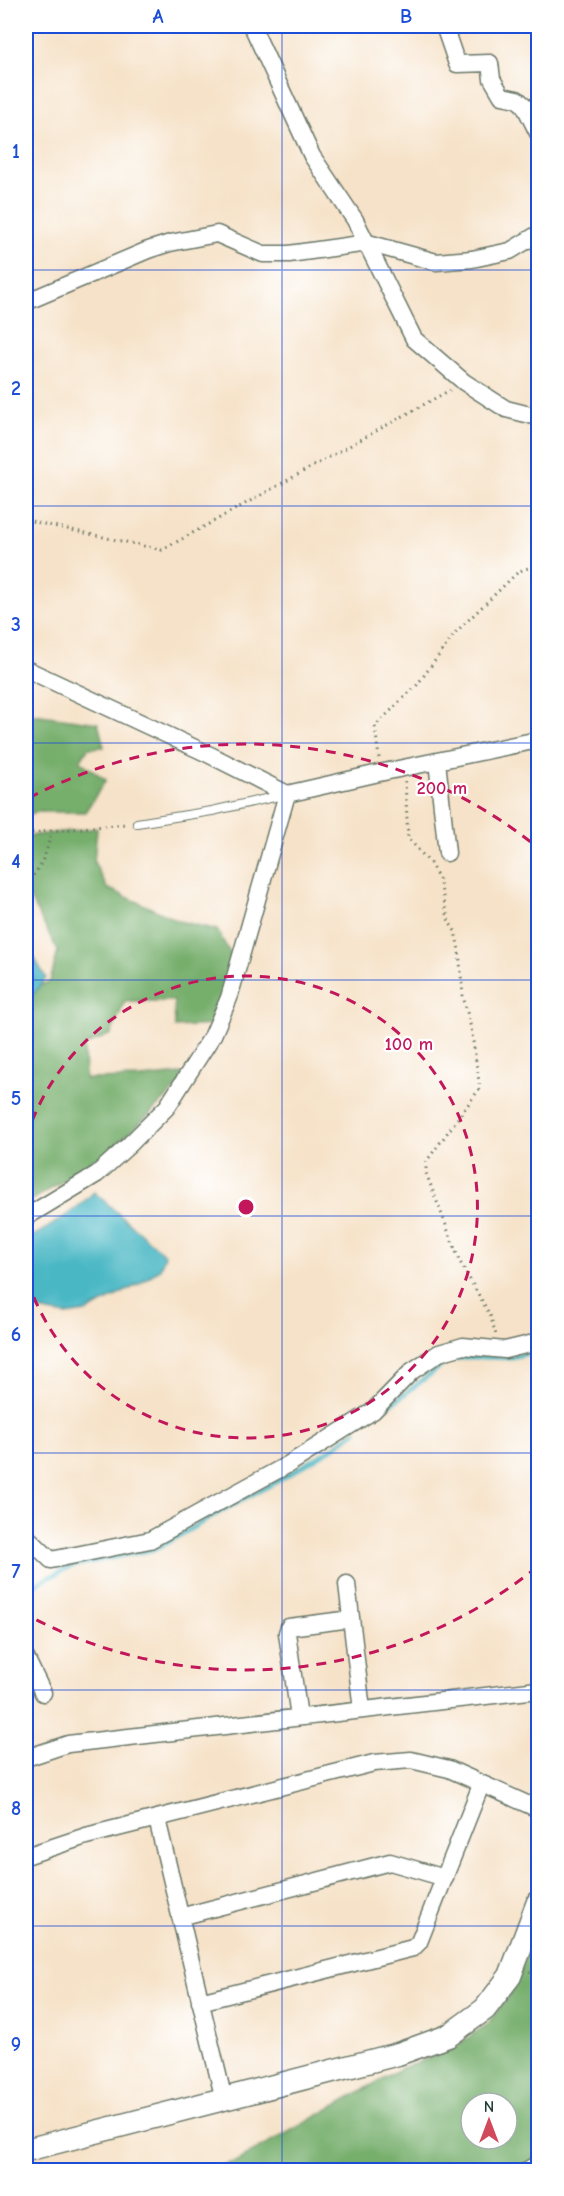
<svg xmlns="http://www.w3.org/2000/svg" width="564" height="2196" viewBox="0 0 564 2196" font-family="'Comic Neue',sans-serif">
	<rect width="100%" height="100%" fill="#fff"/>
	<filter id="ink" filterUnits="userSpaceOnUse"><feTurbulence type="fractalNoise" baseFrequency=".0167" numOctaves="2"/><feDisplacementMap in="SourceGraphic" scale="12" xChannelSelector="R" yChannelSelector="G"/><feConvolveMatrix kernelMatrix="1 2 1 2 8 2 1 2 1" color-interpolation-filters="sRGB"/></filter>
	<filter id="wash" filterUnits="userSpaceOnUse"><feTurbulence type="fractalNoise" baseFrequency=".008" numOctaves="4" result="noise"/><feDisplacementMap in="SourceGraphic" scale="24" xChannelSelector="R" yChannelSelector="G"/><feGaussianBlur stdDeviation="1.35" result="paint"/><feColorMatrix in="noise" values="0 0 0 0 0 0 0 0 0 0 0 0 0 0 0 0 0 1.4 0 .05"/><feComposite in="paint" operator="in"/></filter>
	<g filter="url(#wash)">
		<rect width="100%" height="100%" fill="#f6e2c8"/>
		<path fill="#76ae6c" stroke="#4a7650" stroke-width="1.5" fill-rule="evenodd" d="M 26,713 L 98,723 L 104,747 L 88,748 L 80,761 L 106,780 L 85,812 L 38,812 L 26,815 Z
			M 97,828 L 94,862 L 107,888 L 179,921 L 217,930 L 237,966 L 214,1025 L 175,1027 L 174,1001 L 125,1001 L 111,1034 L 84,1046 L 85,1079 L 141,1078 L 192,1073 L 137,1126 L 99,1159 L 26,1204 L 26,991 L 50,982 L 58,951 L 26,891 L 26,836 Z
			M 538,1926 L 538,2170 L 207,2170 L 237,2161 L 402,2068 L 452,2050 L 488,2023 L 513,1990 ZM 471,2103 L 507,2103 L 507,2139 L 471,2139 Z"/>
		<path fill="#49b7c4" stroke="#347a7c" stroke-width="1.5" d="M 26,944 L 46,978 L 29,1000 L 26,1000 Z
			M 94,1192 L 165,1255 L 160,1269 L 139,1284 L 86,1312 L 66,1315 L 26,1308 L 26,1240 C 50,1227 75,1212 94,1192 Z"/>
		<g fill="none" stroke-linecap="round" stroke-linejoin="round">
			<path stroke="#49b7c4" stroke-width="4.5" d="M 389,1406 L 449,1360 L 469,1357 L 509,1358 L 529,1353
				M 26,1589 L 72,1566 L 156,1549 L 241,1500 L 271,1485 L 330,1450 L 356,1431"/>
		</g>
	</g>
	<g filter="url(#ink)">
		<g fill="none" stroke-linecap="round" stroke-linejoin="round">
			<g stroke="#6a7768" stroke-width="10">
				<path id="lane" d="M 137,823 L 212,811 L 283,795"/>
			</g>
			<g stroke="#6a7768" stroke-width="19">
				<path id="street" d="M 252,26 L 312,156 L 355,220 L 414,339 L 464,382 L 506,409 L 538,417
					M 444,26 L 457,64 L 490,63 L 492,79 L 502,96 L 517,99 L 524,105 L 538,133
					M 26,302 L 148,250 L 170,243 L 217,234 L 263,254 L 289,254 L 368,243 L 436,262 L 472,259 L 510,251 L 538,234
					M 26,669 L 210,755 L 287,794 L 379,773 L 538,740
					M 437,761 L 447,853
					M 26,1217 L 97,1174 L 128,1146 L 167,1107 L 213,1035 L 229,998 L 287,794
					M 26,1536 L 51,1560 L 150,1540 L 289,1464 L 373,1411 L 412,1371 L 439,1353 L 463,1346 L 505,1350 L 538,1342
					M 347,1584 L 362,1710
					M 26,1658 L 43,1693
					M 299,1717 L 287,1633 L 289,1627 L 351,1619
					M 26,1758 L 68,1744 L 538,1690
					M 157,1819 L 224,2100
					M 26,1856 L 86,1836 L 374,1763 L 411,1760 L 449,1769 L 538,1809
					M 180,1917 L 390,1862 L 445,1878
					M 200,2002 L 413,1948 L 419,1942 L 481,1785
					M 527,2170 L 538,2164"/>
			</g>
			<g stroke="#6a7768" stroke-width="25">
				<path id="secondary" d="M 26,2150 L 398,2054 L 448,2036 L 485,2009 L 510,1976 L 538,1902"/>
			</g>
			<path stroke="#6a7768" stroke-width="3" stroke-dasharray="1.5 4.5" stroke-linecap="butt" d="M 26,520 L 162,550 L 450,390
				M 379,758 L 375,726 L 417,685 L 456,632 L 517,573 L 524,569 L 538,566
				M 405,781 L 408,838 L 430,863 L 439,879 L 449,922 L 455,931 L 459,950 L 463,996 L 471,1028 L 480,1088 L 426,1162 L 426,1173 L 460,1262 L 490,1315 L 496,1335
				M 26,834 L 50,831
				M 26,885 C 41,866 47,855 51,831 L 126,824
				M 530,1971 L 538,1985"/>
			<use href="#lane" stroke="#fff" stroke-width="8"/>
			<use href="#street" stroke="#fff" stroke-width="16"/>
			<use href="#secondary" stroke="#fff" stroke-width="22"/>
		</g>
	</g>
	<path fill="none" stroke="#1d4ed8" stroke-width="1.5" stroke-opacity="0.55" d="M 282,26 L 282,2170M 26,270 L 538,270M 26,506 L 538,506M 26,743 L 538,743M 26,980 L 538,980M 26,1216 L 538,1216M 26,1453 L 538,1453M 26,1690 L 538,1690M 26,1926 L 538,1926"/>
	<g fill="none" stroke="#c2185b" stroke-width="3" stroke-dasharray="10 8">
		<path d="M26 1138A231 231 0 1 1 26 1276"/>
		<path d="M537 1567A463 463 0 0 1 29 1616M29 798A463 463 0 0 1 537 847"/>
	</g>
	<circle cx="246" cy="1207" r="9" fill="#c2185b" stroke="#fff" stroke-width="3"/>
	<g font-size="18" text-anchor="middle" font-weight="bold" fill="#c2185b" stroke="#fff" stroke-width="4.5" stroke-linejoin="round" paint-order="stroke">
		<text x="442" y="794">200 m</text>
		<text x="409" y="1050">100 m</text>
	</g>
	<rect width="564" height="2196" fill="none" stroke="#fff" stroke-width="66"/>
	<g transform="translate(489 2121)"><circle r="28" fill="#ffffff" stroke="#a5b1ae" stroke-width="1.5"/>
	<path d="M0-4.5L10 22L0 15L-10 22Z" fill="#d1495b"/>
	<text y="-9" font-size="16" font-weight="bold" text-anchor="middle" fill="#1f3d34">N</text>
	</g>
	<rect x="33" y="33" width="498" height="2130" fill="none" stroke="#1d4ed8" stroke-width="2"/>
	<g font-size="20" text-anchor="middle" font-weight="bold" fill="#1d4ed8">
		<text x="158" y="23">A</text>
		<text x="406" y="23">B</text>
		<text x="16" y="158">1</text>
		<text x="16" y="395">2</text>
		<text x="16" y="631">3</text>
		<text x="16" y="868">4</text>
		<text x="16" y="1105">5</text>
		<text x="16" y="1341">6</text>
		<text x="16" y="1578">7</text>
		<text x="16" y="1815">8</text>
		<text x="16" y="2051">9</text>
	</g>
</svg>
